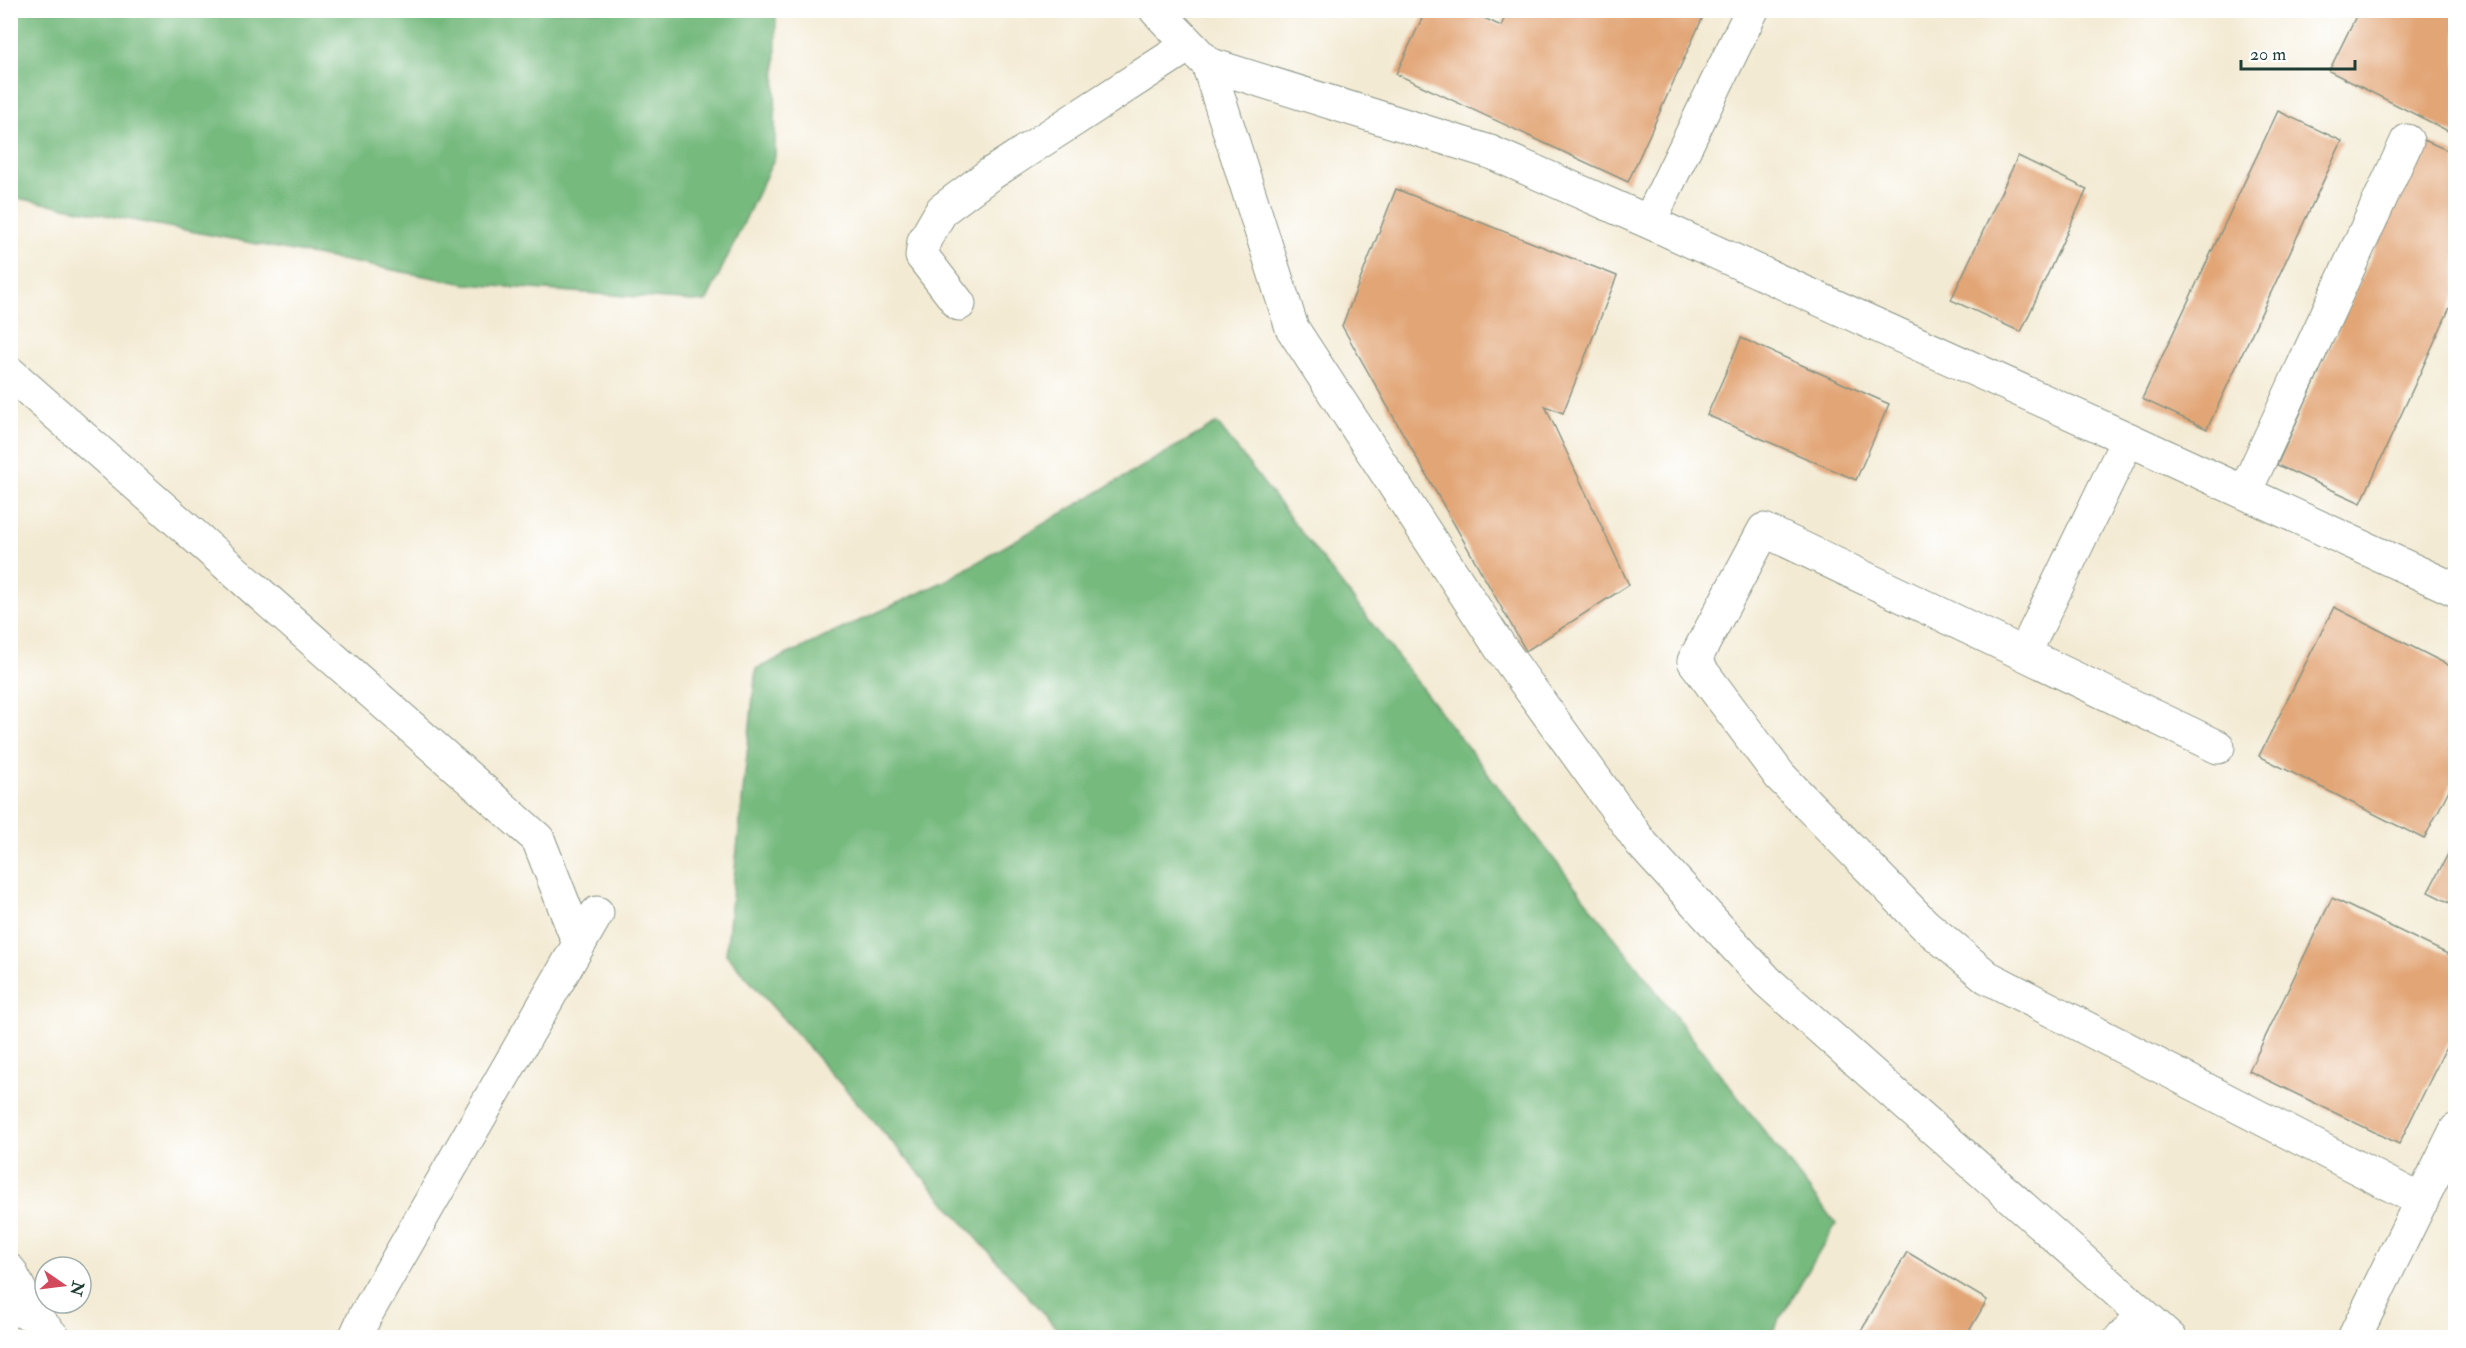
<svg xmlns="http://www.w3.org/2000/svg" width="2466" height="1348" viewBox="0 0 2466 1348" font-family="'IM FELL Double Pica',serif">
	<rect width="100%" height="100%" fill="#fff"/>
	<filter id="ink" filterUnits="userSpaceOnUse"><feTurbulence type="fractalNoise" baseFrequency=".0167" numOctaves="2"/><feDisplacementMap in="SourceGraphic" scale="12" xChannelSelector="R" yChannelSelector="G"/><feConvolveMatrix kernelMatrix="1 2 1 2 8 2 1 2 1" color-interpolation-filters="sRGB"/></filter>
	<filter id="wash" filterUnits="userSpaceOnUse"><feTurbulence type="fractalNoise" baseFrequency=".008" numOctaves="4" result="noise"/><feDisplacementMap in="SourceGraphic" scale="24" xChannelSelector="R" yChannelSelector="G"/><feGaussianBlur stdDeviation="1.35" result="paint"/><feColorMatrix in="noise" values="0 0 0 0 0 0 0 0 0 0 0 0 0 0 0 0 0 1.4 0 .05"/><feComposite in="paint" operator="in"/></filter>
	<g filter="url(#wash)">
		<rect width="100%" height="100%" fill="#f3ead3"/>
		<path fill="#76ba7e" stroke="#4a7c59" stroke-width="1.5" d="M 10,11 L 776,11 L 775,157 L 706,302 L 466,284 L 11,197 Z
			M 1217,423 L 1836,1224 L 1769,1337 L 1064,1337 L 726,954 L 756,669 L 947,580 Z"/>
		<g id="blocks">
			<path fill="#e2a576" d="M 1426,10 L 1467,10 L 1501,26 L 1508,10 L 1706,10 L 1628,182 L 1396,74 Z
				M 2359,10 L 2456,10 L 2456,135 L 2329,71 Z
				M 2278,111 L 2342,141 L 2207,429 L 2142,399 Z
				M 2424,140 L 2456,154 L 2456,294 L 2361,503 L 2277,465 Z
				M 2018,156 L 2087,189 L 2021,332 L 1951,300 Z
				M 1396,189 L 1617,276 L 1563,413 L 1545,406 L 1629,585 L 1526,651 L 1342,326 Z
				M 1741,338 L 1889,404 L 1856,480 L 1707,415 Z
				M 2334,607 L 2456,669 L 2456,776 L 2424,839 L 2259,756 Z
				M 2456,839 L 2456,906 L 2428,892 Z
				M 2332,898 L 2456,958 L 2456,1027 L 2399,1144 L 2249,1071 Z
				M 1907,1252 L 1987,1300 L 1965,1338 L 1857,1338 Z"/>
		</g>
	</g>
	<g filter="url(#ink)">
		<use href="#blocks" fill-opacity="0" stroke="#899484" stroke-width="1.5"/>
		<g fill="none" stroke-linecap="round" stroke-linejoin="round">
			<g stroke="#899484" stroke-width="35">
				<path id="minor" d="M 1156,10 L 1208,64 L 1490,152 L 1649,222 L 2128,439 L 2456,590
					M 1208,64 L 1292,328 L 1500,647 L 1642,844 L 1767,981 L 2170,1338
					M 1649,222 L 1752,10
					M 959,304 L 922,256 L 924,241 L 942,210 L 989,175 L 1189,45
					M 10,373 L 538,839 L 578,941
					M 2128,439 L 2024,654 L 1764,530 L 1694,661 L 1780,776 L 1925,925 L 1987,977 L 2422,1201
					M 2245,492 L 2407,141
					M 2024,654 L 2218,747
					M 10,1271 L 32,1314
					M 10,1308 L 32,1314 L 54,1338
					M 355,1338 L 365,1316 L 597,913
					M 2121,1338 L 2144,1315
					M 2354,1338 L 2456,1130"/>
			</g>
			<use href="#minor" stroke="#fff" stroke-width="33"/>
		</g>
	</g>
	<rect width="2466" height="1348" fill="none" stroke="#fff" stroke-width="36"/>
	<g transform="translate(63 1285) rotate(104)"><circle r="28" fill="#ffffff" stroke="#a5b1ae" stroke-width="1.5"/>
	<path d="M0-4.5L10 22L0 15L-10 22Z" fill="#d1495b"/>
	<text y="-9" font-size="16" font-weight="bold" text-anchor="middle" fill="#1f3d34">N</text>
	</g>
	<path d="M2241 60v9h114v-9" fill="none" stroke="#1f3d34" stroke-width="3"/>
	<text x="2250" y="60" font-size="18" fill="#1f3d34" stroke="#ffffff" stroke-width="4.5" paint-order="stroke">20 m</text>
</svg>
